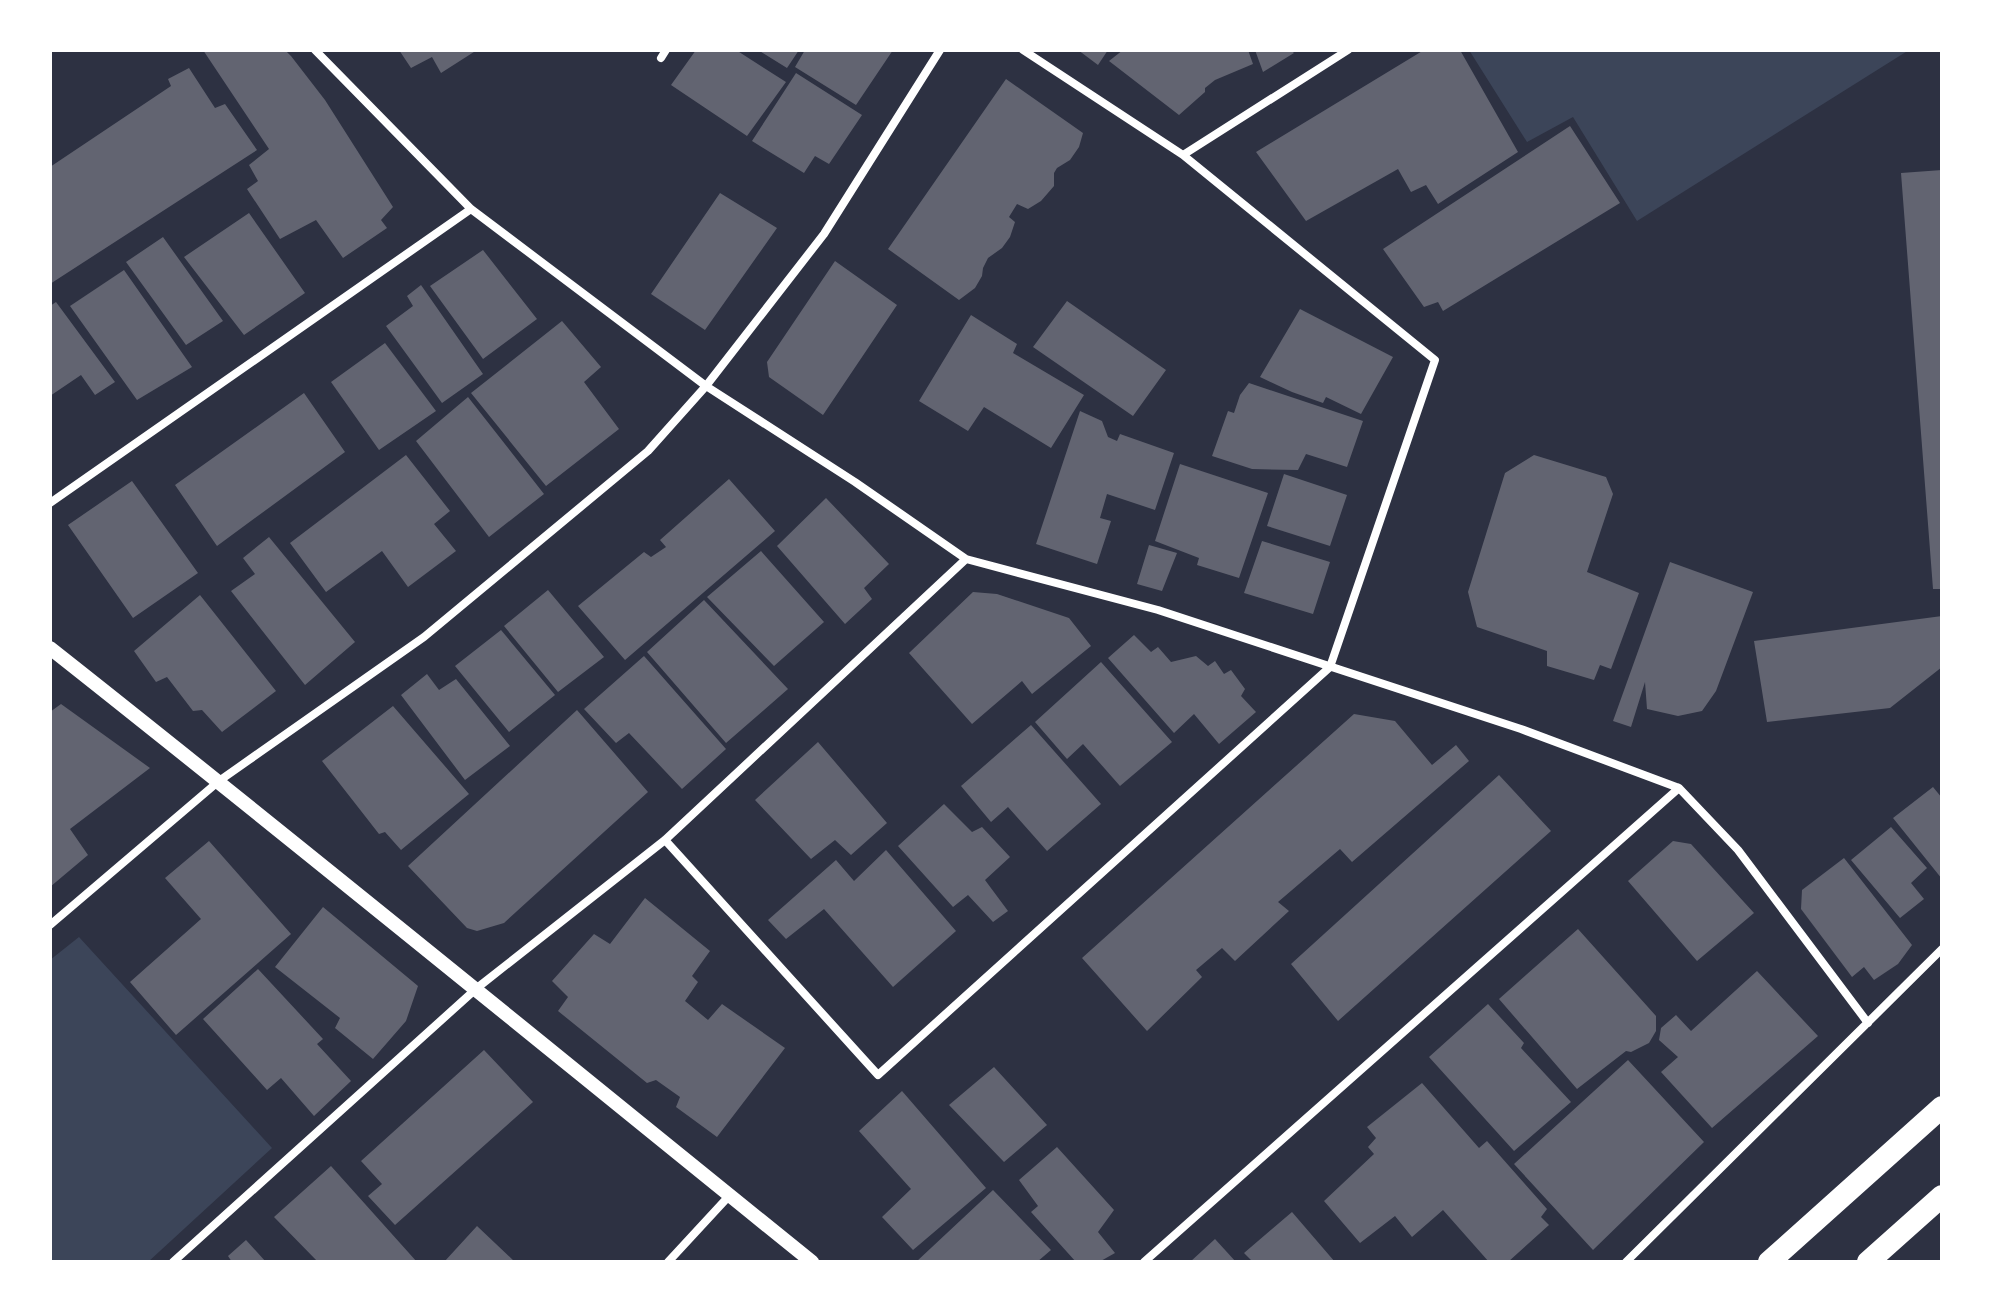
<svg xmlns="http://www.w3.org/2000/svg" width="1992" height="1312" viewBox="0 0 1992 1312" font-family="Commissioner,sans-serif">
	<rect width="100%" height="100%" fill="#2d3142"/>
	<path fill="#3c4559" d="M 1469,50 L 1909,50 L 1637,221 L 1573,117 L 1527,142 Z
		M 79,937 L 272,1148 L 148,1262 L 50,1262 L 50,960 Z"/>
	<path fill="#626471" d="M 203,50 L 285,50 L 291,56 L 325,100 L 393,207 L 381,220 L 387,228 L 343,258 L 316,220 L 280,239 L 247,189 L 258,181 L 249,165 L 269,149 Z
		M 399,50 L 477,50 L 441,73 L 432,57 L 411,68 Z
		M 696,50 L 736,50 L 786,82 L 747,136 L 671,85 Z
		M 758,50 L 799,50 L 787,68 Z
		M 805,50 L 893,50 L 856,105 L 795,67 Z
		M 1078,50 L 1108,50 L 1098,65 Z
		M 1123,50 L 1248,50 L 1253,64 L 1215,80 L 1205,88 L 1205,92 L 1179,115 L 1109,61 Z
		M 1255,50 L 1291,50 L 1294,53 L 1263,72 Z
		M 1424,50 L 1460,50 L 1518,152 L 1438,204 L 1426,185 L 1411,192 L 1398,169 L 1306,221 L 1256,152 Z
		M 189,68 L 215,108 L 225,104 L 257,150 L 50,284 L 50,167 L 171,86 L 168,79 Z
		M 796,73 L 862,115 L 829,164 L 815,156 L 804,173 L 752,141 Z
		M 1006,79 L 1083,133 L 1079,147 L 1070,160 L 1057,168 L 1054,173 L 1054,186 L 1041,201 L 1028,209 L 1017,204 L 1009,217 L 1015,222 L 1010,237 L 1002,248 L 988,258 L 983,268 L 982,276 L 975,288 L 959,300 L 888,249 Z
		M 1570,126 L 1620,203 L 1443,311 L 1438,302 L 1424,307 L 1383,249 Z
		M 1942,170 L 1942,589 L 1933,589 L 1901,173 Z
		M 720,193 L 777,228 L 705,330 L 651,294 Z
		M 249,213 L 305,293 L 244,335 L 184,257 Z
		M 163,237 L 223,321 L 186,345 L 126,262 Z
		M 483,250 L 537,319 L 483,359 L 430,286 Z
		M 835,261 L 897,305 L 823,415 L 769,377 L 767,362 Z
		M 124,270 L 192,367 L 137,400 L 70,306 Z
		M 421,285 L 483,374 L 442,403 L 386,326 L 413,306 L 407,296 Z
		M 1067,301 L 1166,370 L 1133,416 L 1033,347 Z
		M 56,302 L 115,382 L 95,395 L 81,375 L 50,396 L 50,306 Z
		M 1300,309 L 1393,357 L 1361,414 L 1326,397 L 1323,403 L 1292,392 L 1260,377 Z
		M 971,315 L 1017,344 L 1013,353 L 1084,395 L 1051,448 L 984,407 L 968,431 L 919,401 Z
		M 562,321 L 601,367 L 584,382 L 619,429 L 546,486 L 471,393 Z
		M 385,343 L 436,411 L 379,450 L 331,382 Z
		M 1249,383 L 1363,421 L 1347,467 L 1306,454 L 1298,470 L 1252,469 L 1212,456 L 1228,411 L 1234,413 L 1240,395 Z
		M 304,393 L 345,452 L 217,546 L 175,485 Z
		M 468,397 L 544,494 L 489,537 L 416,441 Z
		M 1080,411 L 1102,421 L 1108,437 L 1117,441 L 1120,434 L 1174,453 L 1155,510 L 1107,494 L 1100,518 L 1111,521 L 1097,564 L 1036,544 Z
		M 406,455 L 450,511 L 434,524 L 456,551 L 408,587 L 382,551 L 326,592 L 290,543 Z
		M 1534,455 L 1606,477 L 1613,494 L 1587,572 L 1639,593 L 1611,669 L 1600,665 L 1594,680 L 1547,666 L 1547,651 L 1477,627 L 1468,592 L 1505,473 Z
		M 1180,464 L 1268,493 L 1239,578 L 1197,565 L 1199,558 L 1155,541 Z
		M 1284,474 L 1347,495 L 1330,546 L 1267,526 Z
		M 729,479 L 775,531 L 625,660 L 578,606 L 644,552 L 651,557 L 666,547 L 660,540 Z
		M 132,481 L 198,573 L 133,618 L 68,525 Z
		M 826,498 L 889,564 L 864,588 L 872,599 L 845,624 L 777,546 Z
		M 269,537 L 355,642 L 305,685 L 231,591 L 255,574 L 243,558 Z
		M 1262,541 L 1330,562 L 1313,614 L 1244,593 Z
		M 1149,545 L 1177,553 L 1162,591 L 1137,584 Z
		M 761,551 L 824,622 L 774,666 L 707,597 Z
		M 1670,562 L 1753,592 L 1716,691 L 1702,711 L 1678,716 L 1647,709 L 1645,682 L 1631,727 L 1613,721 Z
		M 548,590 L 604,657 L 558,692 L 504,626 Z
		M 973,592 L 997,594 L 1069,618 L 1091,646 L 1032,694 L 1022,681 L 972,724 L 909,653 Z
		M 200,595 L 276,691 L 222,732 L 202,710 L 193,711 L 167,677 L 156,682 L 134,651 Z
		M 704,600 L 788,689 L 726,743 L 647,652 Z
		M 1942,616 L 1942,667 L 1890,708 L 1767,722 L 1754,641 Z
		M 501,630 L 555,695 L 509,732 L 455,666 Z
		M 1134,635 L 1151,652 L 1158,647 L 1171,662 L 1196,656 L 1208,666 L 1215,661 L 1224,674 L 1231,670 L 1245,689 L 1241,696 L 1256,712 L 1219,744 L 1194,714 L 1174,733 L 1108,658 Z
		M 644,656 L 726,749 L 682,789 L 629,733 L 616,743 L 584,709 Z
		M 1101,662 L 1172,742 L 1120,786 L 1083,744 L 1067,759 L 1035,722 Z
		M 427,674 L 439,690 L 456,679 L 510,746 L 465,780 L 401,695 Z
		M 61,704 L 150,768 L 70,829 L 88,855 L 50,887 L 50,712 Z
		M 393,706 L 469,794 L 401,850 L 385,832 L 379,834 L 322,761 Z
		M 577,710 L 648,792 L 504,923 L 477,931 L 467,928 L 408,866 Z
		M 1354,714 L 1395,721 L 1432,765 L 1456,745 L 1469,761 L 1352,862 L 1340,849 L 1278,902 L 1289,911 L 1235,961 L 1222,948 L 1196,970 L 1202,977 L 1147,1031 L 1082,958 Z
		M 1031,725 L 1101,804 L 1047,851 L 1008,807 L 991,822 L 961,786 Z
		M 818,742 L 887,823 L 851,855 L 835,840 L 811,859 L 755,800 Z
		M 1499,775 L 1551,831 L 1338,1021 L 1291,964 Z
		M 1933,787 L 1942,798 L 1942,879 L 1893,818 Z
		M 944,804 L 972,832 L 982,827 L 1010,857 L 985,880 L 1008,911 L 993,922 L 968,895 L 953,907 L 898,846 Z
		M 1891,827 L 1927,868 L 1911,883 L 1924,899 L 1900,918 L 1851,860 Z
		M 209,841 L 291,934 L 176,1035 L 130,982 L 201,919 L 165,878 Z
		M 1673,841 L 1691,844 L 1754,913 L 1697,961 L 1628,881 Z
		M 886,850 L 956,931 L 893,987 L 824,909 L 786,939 L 768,920 L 836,860 L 854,881 Z
		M 1844,858 L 1912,945 L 1898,964 L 1874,980 L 1864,967 L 1852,977 L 1801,909 L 1802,890 Z
		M 645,898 L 710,951 L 692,976 L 698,982 L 685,1001 L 708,1020 L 722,1004 L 785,1048 L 717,1137 L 676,1107 L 680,1097 L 656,1080 L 647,1083 L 558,1011 L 568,997 L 552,981 L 594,934 L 610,944 Z
		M 323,907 L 418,986 L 406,1021 L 373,1059 L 335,1028 L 340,1018 L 275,967 Z
		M 1578,929 L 1656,1016 L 1656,1031 L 1649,1043 L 1631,1052 L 1626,1051 L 1577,1089 L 1499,999 Z
		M 258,969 L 323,1039 L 317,1044 L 351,1081 L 314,1116 L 281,1078 L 267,1090 L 203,1019 Z
		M 1757,971 L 1818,1036 L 1712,1128 L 1661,1072 L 1678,1057 L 1659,1040 L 1661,1028 L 1676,1015 L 1691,1031 Z
		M 1488,1004 L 1524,1043 L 1521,1048 L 1571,1102 L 1514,1151 L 1429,1057 Z
		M 484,1050 L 533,1102 L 395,1225 L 368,1196 L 382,1184 L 361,1161 Z
		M 1628,1060 L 1704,1142 L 1593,1250 L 1514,1164 Z
		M 994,1067 L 1047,1125 L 1004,1162 L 949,1105 Z
		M 1422,1083 L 1479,1148 L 1487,1141 L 1547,1209 L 1541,1217 L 1549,1225 L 1508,1262 L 1489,1262 L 1443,1210 L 1412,1237 L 1395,1216 L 1360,1243 L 1324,1201 L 1374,1154 L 1368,1147 L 1376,1138 L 1367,1127 Z
		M 902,1091 L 986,1188 L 913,1250 L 882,1217 L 911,1189 L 859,1131 Z
		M 1057,1147 L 1114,1210 L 1098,1232 L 1115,1253 L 1099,1262 L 1076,1262 L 1031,1212 L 1038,1206 L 1019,1180 Z
		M 331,1166 L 417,1262 L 318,1262 L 274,1217 Z
		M 993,1190 L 1051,1250 L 1037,1262 L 916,1262 Z
		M 1292,1212 L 1335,1262 L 1253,1262 L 1244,1253 Z
		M 477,1226 L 515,1262 L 444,1262 Z
		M 1215,1239 L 1236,1262 L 1190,1262 Z
		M 246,1240 L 266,1262 L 232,1262 L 228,1256 Z"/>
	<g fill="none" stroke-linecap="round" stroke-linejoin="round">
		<path stroke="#fff" stroke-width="8" d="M 315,50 L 471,209 L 706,386 L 855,482 L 966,559 L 1158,610 L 1521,729 L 1679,788 L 1738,850 L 1868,1023
			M 1023,50 L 1183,155 L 1348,50
			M 661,58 L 666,50
			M 50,503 L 471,209
			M 665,840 L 878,1075 L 1330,667 L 1435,360 L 1183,155
			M 50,925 L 219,781 L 424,637 L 648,451 L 706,386 L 824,234 L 940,50
			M 173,1262 L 477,988 L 665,840 L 966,559
			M 668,1262 L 729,1196
			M 1144,1262 L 1679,788
			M 1626,1262 L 1942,949"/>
		<path stroke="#fff" stroke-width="14" d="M 50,648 C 306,850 558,1057 812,1262"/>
		<path stroke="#fff" stroke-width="22" d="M 1769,1262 L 1942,1107
			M 1868,1262 L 1942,1196"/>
	</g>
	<rect width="1992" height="1312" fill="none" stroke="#ffffff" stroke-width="104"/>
</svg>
